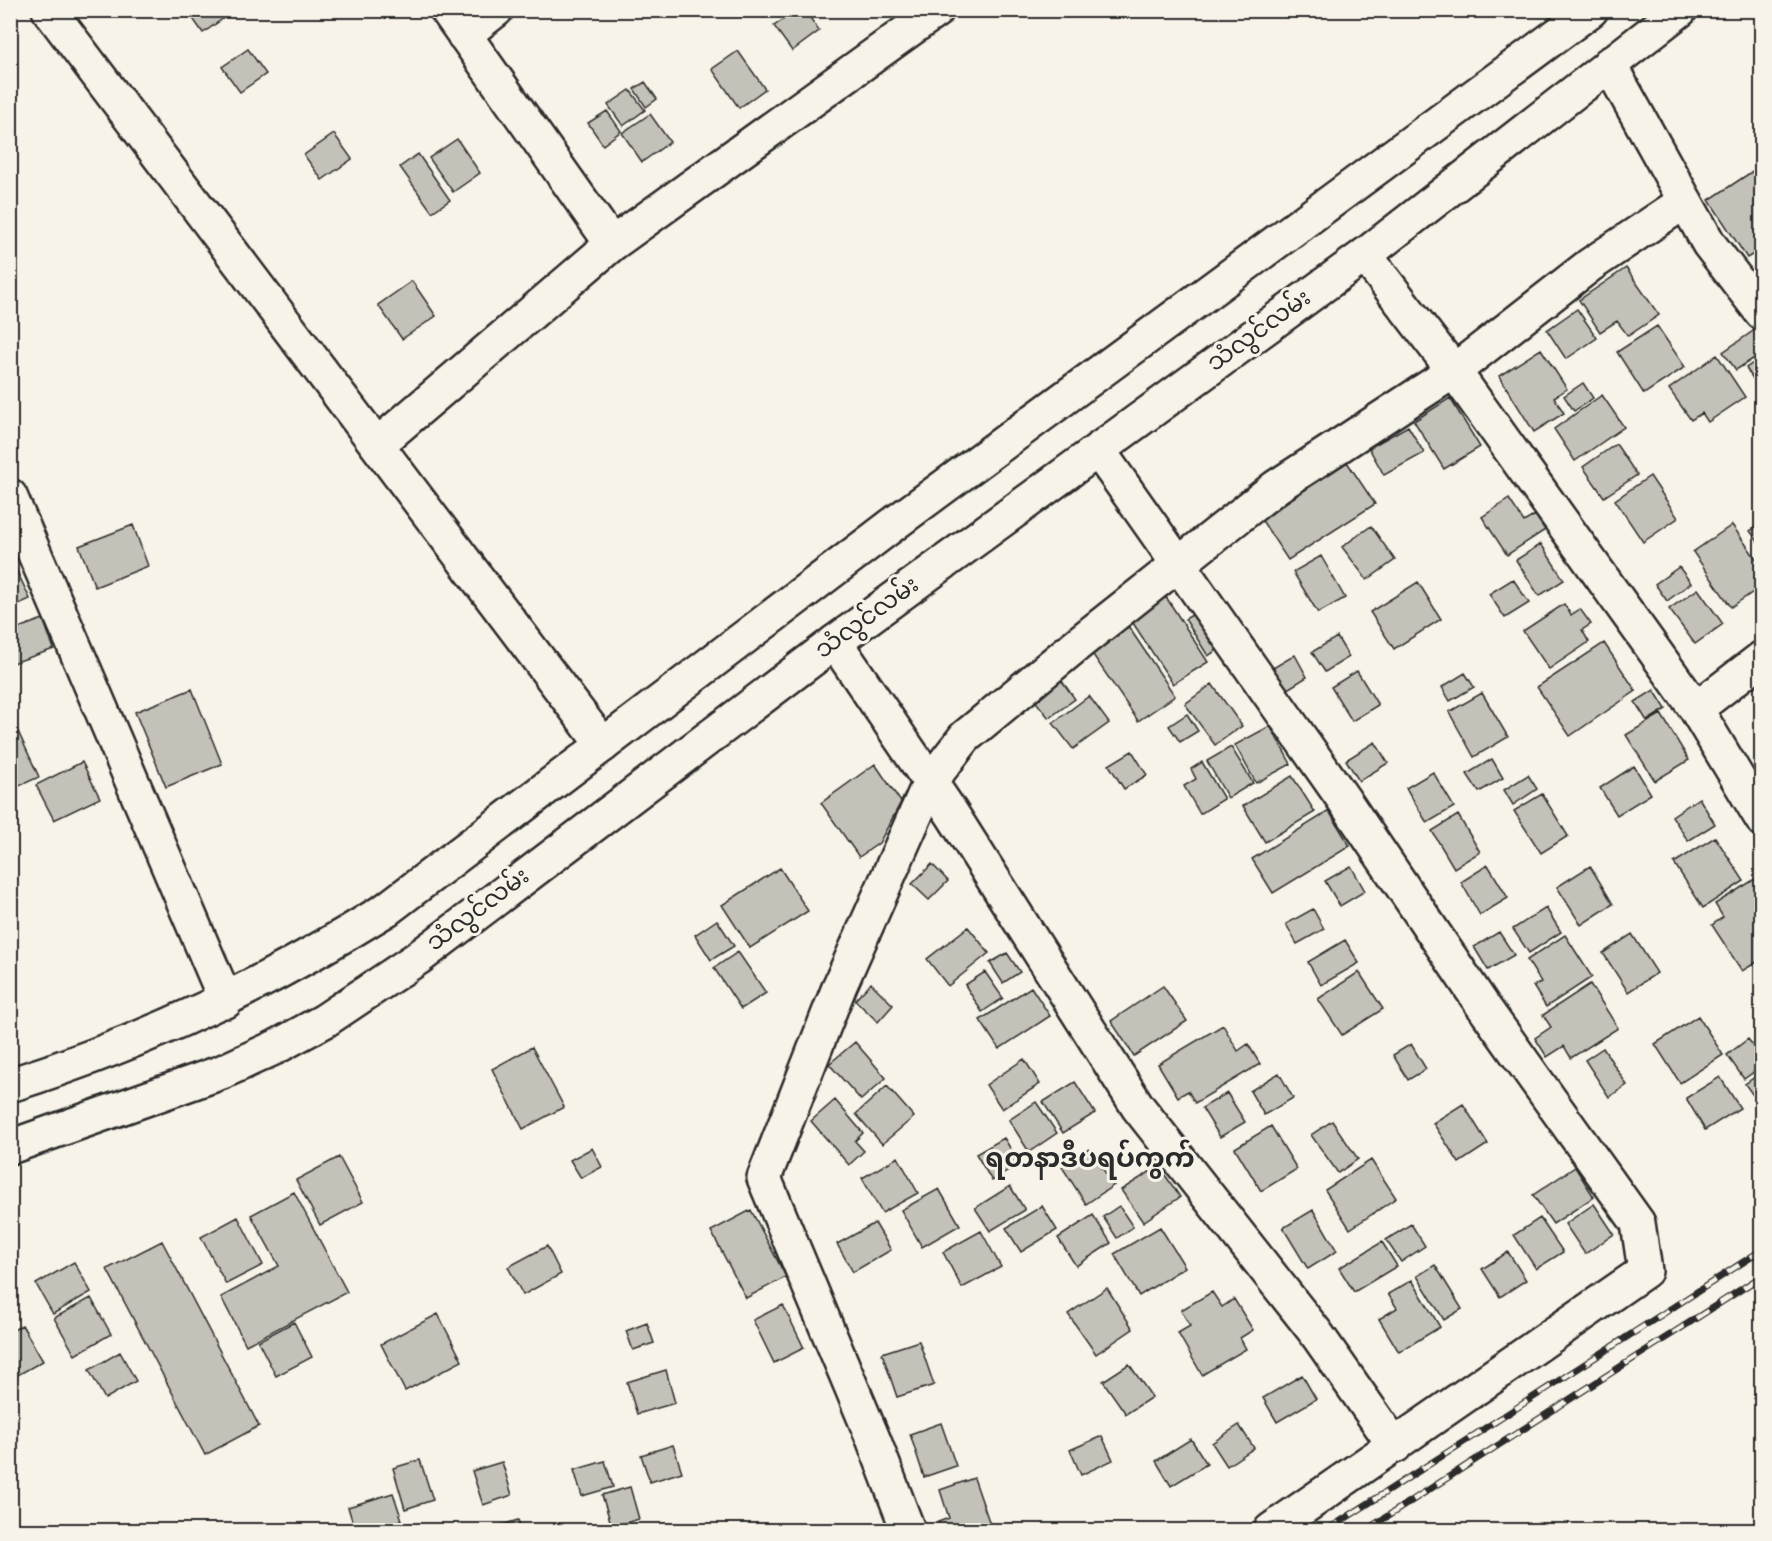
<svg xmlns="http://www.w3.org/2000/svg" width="1772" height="1541" viewBox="0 0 1772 1541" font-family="'Indie Flower','Noto Sans Myanmar',sans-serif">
	<rect width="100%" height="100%" fill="#f7f3e8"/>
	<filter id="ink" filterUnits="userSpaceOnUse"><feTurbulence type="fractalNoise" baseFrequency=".0167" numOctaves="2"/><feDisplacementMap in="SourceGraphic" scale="12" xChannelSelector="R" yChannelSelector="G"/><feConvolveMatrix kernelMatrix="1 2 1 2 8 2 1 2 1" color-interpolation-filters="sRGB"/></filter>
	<g filter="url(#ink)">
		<path fill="#c4c1b9" stroke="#2b2b2b" stroke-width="1.5" d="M 187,10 L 235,10 L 203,33 Z
			M 797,10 L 805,10 L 819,31 L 792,51 L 774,26 Z
			M 248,49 L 266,74 L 240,92 L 222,67 Z
			M 738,51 L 765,89 L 739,108 L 712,69 Z
			M 645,82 L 657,99 L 646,107 L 634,89 Z
			M 630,90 L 645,110 L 623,126 L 608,105 Z
			M 607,111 L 621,131 L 603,145 L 588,123 Z
			M 650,114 L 670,142 L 642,162 L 622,133 Z
			M 334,134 L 352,159 L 322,180 L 304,155 Z
			M 457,139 L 480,173 L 453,192 L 429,158 Z
			M 418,154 L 450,200 L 432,212 L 400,167 Z
			M 1762,165 L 1762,249 L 1747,258 L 1709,200 Z
			M 1626,268 L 1659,315 L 1628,336 L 1617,321 L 1600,332 L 1579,300 Z
			M 412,281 L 436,316 L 402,339 L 378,305 Z
			M 1577,309 L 1597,338 L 1566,359 L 1547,330 Z
			M 1657,326 L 1685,367 L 1644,394 L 1617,352 Z
			M 1756,329 L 1762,338 L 1762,353 L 1736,370 L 1723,352 Z
			M 1541,349 L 1567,389 L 1554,397 L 1564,413 L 1534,432 L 1499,376 Z
			M 1717,355 L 1745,397 L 1708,422 L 1702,413 L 1691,420 L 1669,389 Z
			M 1762,357 L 1762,386 L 1759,388 L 1746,368 Z
			M 1583,383 L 1593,398 L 1574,411 L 1564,396 Z
			M 1602,395 L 1624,427 L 1575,461 L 1554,429 Z
			M 1450,398 L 1480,447 L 1444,469 L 1414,421 Z
			M 1408,426 L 1424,453 L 1384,475 L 1369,448 Z
			M 1616,444 L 1637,475 L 1604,497 L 1583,467 Z
			M 1347,462 L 1375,504 L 1288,560 L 1261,519 Z
			M 1650,476 L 1678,518 L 1643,542 L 1615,500 Z
			M 1509,499 L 1524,522 L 1535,515 L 1545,530 L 1507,555 L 1482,517 Z
			M 1762,523 L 1762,547 L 1750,531 Z
			M 133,525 L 148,566 L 95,587 L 79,546 Z
			M 1732,525 L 1762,567 L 1762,586 L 1731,607 L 1693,552 Z
			M 1371,526 L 1395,560 L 1367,580 L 1342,547 Z
			M 1541,544 L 1564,580 L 1539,596 L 1516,560 Z
			M 1321,556 L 1345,598 L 1318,613 L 1293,572 Z
			M 1679,567 L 1691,583 L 1667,601 L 1655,584 Z
			M 16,569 L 30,599 L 10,608 L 10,571 Z
			M 1513,579 L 1529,603 L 1505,618 L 1489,594 Z
			M 1418,582 L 1441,619 L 1394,649 L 1370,612 Z
			M 1698,589 L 1723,624 L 1695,644 L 1669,609 Z
			M 1166,597 L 1208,662 L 1173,684 L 1131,620 Z
			M 1564,604 L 1571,615 L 1580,609 L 1591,624 L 1582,630 L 1589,642 L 1549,669 L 1523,631 Z
			M 1199,611 L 1222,647 L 1208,656 L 1185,619 Z
			M 43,619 L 54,649 L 10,664 L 10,631 Z
			M 1128,626 L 1175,696 L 1138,721 L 1091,652 Z
			M 1337,637 L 1349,657 L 1325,672 L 1312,652 Z
			M 1604,643 L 1636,691 L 1570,736 L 1537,687 Z
			M 1295,655 L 1307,677 L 1286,690 L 1273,668 Z
			M 1357,671 L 1378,705 L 1352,721 L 1331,687 Z
			M 1465,673 L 1474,687 L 1450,701 L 1442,687 Z
			M 1059,677 L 1075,699 L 1049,718 L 1032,697 Z
			M 1212,684 L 1242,726 L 1215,745 L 1185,704 Z
			M 192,689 L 222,764 L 166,787 L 135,712 Z
			M 1654,690 L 1666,709 L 1647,721 L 1635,702 Z
			M 1482,693 L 1508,737 L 1474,757 L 1449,712 Z
			M 1089,696 L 1109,723 L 1073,749 L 1053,723 Z
			M 10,714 L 39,777 L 10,790 Z
			M 1187,714 L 1198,731 L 1180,742 L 1169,726 Z
			M 1661,714 L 1689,760 L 1655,781 L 1626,735 Z
			M 1270,726 L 1291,764 L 1256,783 L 1235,745 Z
			M 1375,742 L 1388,763 L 1359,781 L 1346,760 Z
			M 1231,747 L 1253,783 L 1228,798 L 1207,761 Z
			M 1132,751 L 1147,775 L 1124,789 L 1109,765 Z
			M 1492,759 L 1503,778 L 1479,792 L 1467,774 Z
			M 82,762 L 100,798 L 54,820 L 36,785 Z
			M 1202,762 L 1224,799 L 1200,814 L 1184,786 L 1196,779 L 1191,769 Z
			M 875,764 L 901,802 L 879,843 L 859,857 L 821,803 Z
			M 1634,766 L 1651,794 L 1617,815 L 1600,788 Z
			M 1433,772 L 1454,807 L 1427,823 L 1406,788 Z
			M 1528,775 L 1537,789 L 1513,805 L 1504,790 Z
			M 1292,776 L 1315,812 L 1265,842 L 1243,806 Z
			M 1542,794 L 1568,836 L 1541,853 L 1514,811 Z
			M 1699,798 L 1715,824 L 1688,841 L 1672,816 Z
			M 1329,811 L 1350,846 L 1273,893 L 1252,859 Z
			M 1458,815 L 1480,852 L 1454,868 L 1432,831 Z
			M 1715,837 L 1744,881 L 1703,908 L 1674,863 Z
			M 932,864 L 948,881 L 929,900 L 912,884 Z
			M 1488,865 L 1508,898 L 1480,915 L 1461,882 Z
			M 1351,866 L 1365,891 L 1340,906 L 1325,881 Z
			M 1590,866 L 1613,904 L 1581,925 L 1557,887 Z
			M 780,868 L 808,911 L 750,948 L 722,905 Z
			M 1755,879 L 1762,889 L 1762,959 L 1742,971 L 1712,925 L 1723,917 L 1715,904 Z
			M 1546,908 L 1561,932 L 1529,953 L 1513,929 Z
			M 1313,909 L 1324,929 L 1297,944 L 1286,924 Z
			M 717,920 L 734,946 L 711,960 L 695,935 Z
			M 968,927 L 989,953 L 948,986 L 927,959 Z
			M 1499,932 L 1514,955 L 1488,970 L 1474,947 Z
			M 1632,934 L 1657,973 L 1628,992 L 1603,953 Z
			M 1565,935 L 1592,977 L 1546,1007 L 1533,986 L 1541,982 L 1527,960 Z
			M 1345,940 L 1359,963 L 1321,985 L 1308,962 Z
			M 738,952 L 766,993 L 741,1009 L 714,968 Z
			M 1007,953 L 1020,972 L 1003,983 L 990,963 Z
			M 985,972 L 1003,998 L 982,1012 L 965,985 Z
			M 1359,972 L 1383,1009 L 1342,1035 L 1318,999 Z
			M 871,983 L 893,1005 L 878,1022 L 855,1000 Z
			M 1590,984 L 1618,1028 L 1571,1058 L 1564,1046 L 1547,1057 L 1535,1038 L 1551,1027 L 1543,1015 Z
			M 1163,986 L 1187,1021 L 1134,1056 L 1111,1021 Z
			M 1031,987 L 1050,1016 L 999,1049 L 980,1020 Z
			M 1698,1016 L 1723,1055 L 1680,1083 L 1655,1044 Z
			M 1223,1025 L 1238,1051 L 1248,1044 L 1260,1064 L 1195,1103 L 1188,1091 L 1178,1097 L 1158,1064 Z
			M 1748,1039 L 1762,1057 L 1762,1066 L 1744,1079 L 1727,1055 Z
			M 855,1042 L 886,1078 L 861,1100 L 829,1064 Z
			M 1411,1044 L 1426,1069 L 1408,1080 L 1393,1055 Z
			M 532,1047 L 564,1107 L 523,1129 L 492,1069 Z
			M 1603,1048 L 1627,1085 L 1609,1097 L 1585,1060 Z
			M 1024,1059 L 1040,1084 L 1002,1109 L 986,1085 Z
			M 1762,1072 L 1762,1108 L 1745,1084 Z
			M 1279,1073 L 1293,1098 L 1264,1115 L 1250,1091 Z
			M 1720,1077 L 1740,1108 L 1705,1130 L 1686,1098 Z
			M 1075,1082 L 1095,1113 L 1063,1133 L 1043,1102 Z
			M 887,1086 L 914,1117 L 882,1144 L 856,1114 Z
			M 1227,1093 L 1245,1122 L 1220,1137 L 1202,1108 Z
			M 835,1100 L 863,1133 L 855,1141 L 864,1151 L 849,1165 L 811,1121 Z
			M 1036,1102 L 1057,1133 L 1029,1152 L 1009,1120 Z
			M 1463,1104 L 1488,1144 L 1459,1163 L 1433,1123 Z
			M 1332,1121 L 1358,1159 L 1338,1173 L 1311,1135 Z
			M 1271,1126 L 1297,1169 L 1261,1191 L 1235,1148 Z
			M 1004,1138 L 1020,1164 L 992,1181 L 976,1154 Z
			M 592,1148 L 602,1167 L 581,1178 L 570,1160 Z
			M 1089,1149 L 1114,1185 L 1086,1204 L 1062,1167 Z
			M 339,1157 L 363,1202 L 320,1225 L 296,1180 Z
			M 898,1157 L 918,1193 L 882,1213 L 862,1178 Z
			M 1371,1160 L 1396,1198 L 1350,1229 L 1325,1190 Z
			M 1159,1166 L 1180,1197 L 1143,1222 L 1121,1190 Z
			M 1575,1167 L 1594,1197 L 1553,1224 L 1533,1195 Z
			M 1010,1186 L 1025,1210 L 990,1231 L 975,1208 Z
			M 939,1189 L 960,1225 L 922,1247 L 901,1210 Z
			M 294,1192 L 347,1292 L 246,1345 L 221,1297 L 279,1266 L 251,1215 Z
			M 1594,1204 L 1614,1234 L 1585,1254 L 1565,1224 Z
			M 1042,1206 L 1057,1230 L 1021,1252 L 1006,1228 Z
			M 1119,1206 L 1133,1227 L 1117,1238 L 1103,1217 Z
			M 751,1210 L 786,1277 L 746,1298 L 711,1231 Z
			M 1313,1210 L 1337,1251 L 1308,1269 L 1283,1228 Z
			M 1093,1215 L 1111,1243 L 1076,1266 L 1058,1238 Z
			M 238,1217 L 263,1265 L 226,1284 L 201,1237 Z
			M 1540,1218 L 1563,1252 L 1536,1269 L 1514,1235 Z
			M 875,1223 L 891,1250 L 853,1272 L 837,1244 Z
			M 1411,1224 L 1425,1246 L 1401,1262 L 1386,1240 Z
			M 1160,1227 L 1185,1267 L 1139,1296 L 1114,1254 Z
			M 981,1231 L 1001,1267 L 962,1288 L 943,1252 Z
			M 162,1241 L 259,1426 L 205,1455 L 107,1269 Z
			M 1382,1242 L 1397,1266 L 1354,1292 L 1339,1268 Z
			M 547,1246 L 561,1274 L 523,1295 L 508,1267 Z
			M 1508,1252 L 1526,1280 L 1500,1297 L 1482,1269 Z
			M 74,1262 L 91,1292 L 53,1314 L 36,1284 Z
			M 1435,1265 L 1462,1309 L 1444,1320 L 1417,1276 Z
			M 1412,1280 L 1440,1327 L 1399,1352 L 1379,1319 L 1397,1308 L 1388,1294 Z
			M 1107,1288 L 1133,1329 L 1096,1354 L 1068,1314 Z
			M 1212,1292 L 1222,1307 L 1234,1299 L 1253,1330 L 1240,1338 L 1246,1349 L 1202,1375 L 1178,1333 L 1190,1326 L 1181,1310 Z
			M 91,1298 L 111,1334 L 75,1355 L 54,1318 Z
			M 783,1305 L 804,1348 L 774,1363 L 753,1320 Z
			M 438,1314 L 462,1361 L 405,1391 L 381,1344 Z
			M 294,1322 L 312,1357 L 276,1376 L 258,1341 Z
			M 647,1323 L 654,1343 L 633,1350 L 626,1331 Z
			M 22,1325 L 43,1361 L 16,1376 L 10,1367 L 10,1332 Z
			M 919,1341 L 934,1385 L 897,1397 L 882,1353 Z
			M 120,1352 L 136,1381 L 105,1399 L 89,1370 Z
			M 1129,1364 L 1152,1397 L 1126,1414 L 1103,1381 Z
			M 666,1370 L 675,1403 L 637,1414 L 627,1382 Z
			M 1302,1375 L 1316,1399 L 1277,1422 L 1263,1398 Z
			M 941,1423 L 956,1466 L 924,1477 L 910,1434 Z
			M 1239,1425 L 1254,1448 L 1227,1466 L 1212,1443 Z
			M 1102,1436 L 1113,1460 L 1081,1475 L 1070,1450 Z
			M 1191,1439 L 1207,1464 L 1171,1486 L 1156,1461 Z
			M 673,1445 L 682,1472 L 650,1482 L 641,1455 Z
			M 420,1460 L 433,1500 L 405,1509 L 393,1468 Z
			M 605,1461 L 613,1487 L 582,1496 L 574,1470 Z
			M 502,1462 L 512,1495 L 483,1505 L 472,1471 Z
			M 974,1478 L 992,1530 L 941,1530 L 938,1522 L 949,1518 L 940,1490 Z
			M 630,1487 L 639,1519 L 612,1527 L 602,1495 Z
			M 393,1493 L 402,1520 L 367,1530 L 355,1530 L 348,1507 Z
			M 518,1520 L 522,1530 L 486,1530 Z"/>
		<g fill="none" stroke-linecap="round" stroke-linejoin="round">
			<g stroke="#2b2b2b" stroke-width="38">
				<path id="minor" d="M 49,10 L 603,745
					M 447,10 L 612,244
					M 464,35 L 496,10
					M 1609,64 L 1709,244 L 1762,313
					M 1365,255 L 1454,371 L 1696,709 L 1762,819
					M 377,445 L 612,244 L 937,10
					M 1098,450 L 1344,800 L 1483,1006 L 1638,1223 L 1645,1271 L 1271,1530
					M 10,496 L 226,1001
					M 835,642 L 952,814 L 1138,1107 L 1316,1333 L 1395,1446
					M 1696,709 L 1762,658
					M 908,1530 L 874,1441 L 764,1178 L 840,985 L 930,782 L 965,737 L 1080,642 L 1276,487 L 1454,371 L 1590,265 L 1684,202"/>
			</g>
			<g stroke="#2b2b2b" stroke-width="38">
				<path id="major" d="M 10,1085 C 148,1041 265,985 387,909 L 899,520 L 1591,10
					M 10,1147 L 222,1072 L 276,1047 L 324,1021 L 418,958 L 835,642 L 1365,255 L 1680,10"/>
			</g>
			<use href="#minor" stroke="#f7f3e8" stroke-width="33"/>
			<use href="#major" stroke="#f7f3e8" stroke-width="33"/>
			<g stroke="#2b2b2b" stroke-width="7">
				<path id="rail" d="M 1327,1530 L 1762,1250
					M 1366,1530 L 1762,1276"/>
			</g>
			<use href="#rail" stroke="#f7f3e8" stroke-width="4.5" stroke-dasharray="14" stroke-linecap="butt"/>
		</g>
	</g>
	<g text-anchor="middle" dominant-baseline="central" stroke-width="6" stroke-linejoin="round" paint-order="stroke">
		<g font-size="24" fill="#2b2b2b" stroke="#f7f3e8">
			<text transform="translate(1260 332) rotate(-36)">သံလွင်လမ်း</text>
			<text transform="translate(868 619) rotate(-36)">သံလွင်လမ်း</text>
			<text transform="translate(479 911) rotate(-37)">သံလွင်လမ်း</text>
		</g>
		<g font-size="27" font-weight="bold" fill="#2b2b2b" stroke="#f7f3e8">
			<text x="1090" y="1160">ရတနာဒီပရပ်ကွက်</text>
		</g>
	</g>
	<rect width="1772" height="1541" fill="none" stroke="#f7f3e8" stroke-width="36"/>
	<rect x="18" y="18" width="1736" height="1505" fill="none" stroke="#2b2b2b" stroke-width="2" filter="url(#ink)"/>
</svg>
